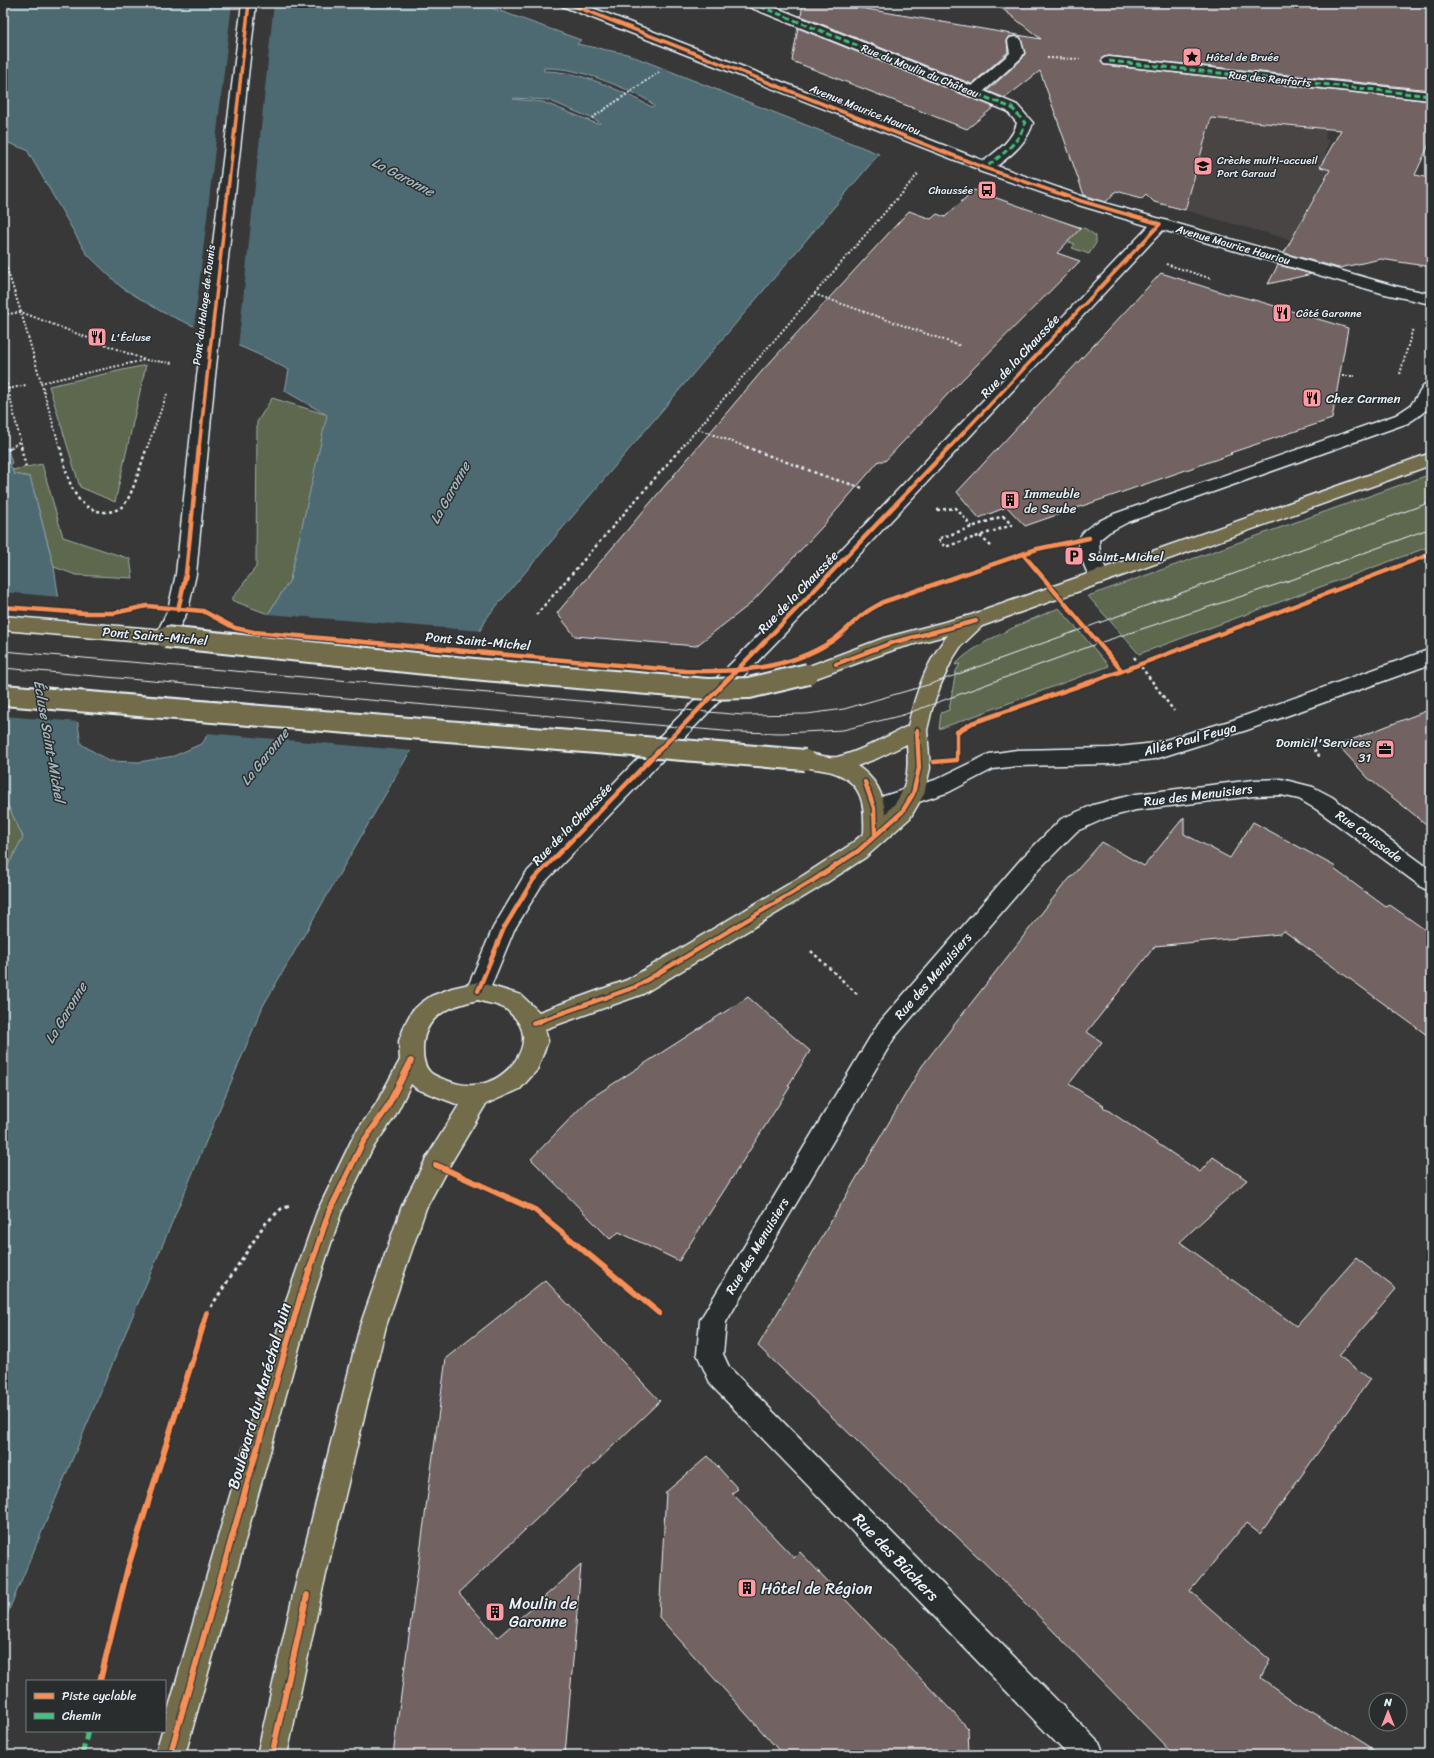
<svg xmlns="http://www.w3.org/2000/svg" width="1434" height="1758" viewBox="0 0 1434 1758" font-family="Sriracha,sans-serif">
	<rect width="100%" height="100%" fill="#383838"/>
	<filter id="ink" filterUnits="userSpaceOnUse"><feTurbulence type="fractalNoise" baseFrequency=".025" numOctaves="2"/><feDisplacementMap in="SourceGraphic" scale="8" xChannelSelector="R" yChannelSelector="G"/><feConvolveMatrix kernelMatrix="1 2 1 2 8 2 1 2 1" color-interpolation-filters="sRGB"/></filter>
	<g filter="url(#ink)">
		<path fill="#494545" d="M 1049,96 L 1212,109 L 1212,118 L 1326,129 L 1325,139 L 1329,140 L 1324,159 L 1333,161 L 1291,240 L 1166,205 L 1168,201 L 1104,182 L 1076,168 L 1072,161 Z"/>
		<path fill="#5d6850" stroke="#a2aca4" d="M 1061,221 L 1086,229 L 1096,236 L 1096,243 L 1089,254 L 1072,248 L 1075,244 L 1048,235 Z
			M 146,365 L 115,502 L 80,487 L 49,386 Z
			M 272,398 L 328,415 L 290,580 L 268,614 L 231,600 L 256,567 L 257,422 Z
			M 42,464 L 63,537 L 130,559 L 133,578 L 76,575 L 54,567 L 30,477 L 14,474 L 12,470 Z
			M 1431,474 L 1431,546 L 1139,654 L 1088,596 Z
			M 1059,608 L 1109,666 L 939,729 L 941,713 L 949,710 L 956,671 L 960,664 L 955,665 C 975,642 1030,620 1059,608 Z
			M 3,795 L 23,837 L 3,875 Z"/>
		<path fill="#4e6b73" stroke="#8ca1a8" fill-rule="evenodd" d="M 3,3 L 478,3 L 581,40 L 577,44 L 627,54 L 879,154 L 489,615 L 263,1006 L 3,1624 L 3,875 L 23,837 L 3,795 L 3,439 L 5,448 L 7,448 L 8,450 L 12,463 L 10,464 L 14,474 L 30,477 L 54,567 L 81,744 L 109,761 L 139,762 L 174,756 L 203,743 L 268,614 L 290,580 L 327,415 L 285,391 L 289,370 L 264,357 L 162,312 L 121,287 L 86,253 L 27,150 L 3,141 ZM 544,68 C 556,68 567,69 578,72 C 592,75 648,96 654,106 L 652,107 C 619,90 582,71 544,71 ZM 515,98 L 548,100 L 598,121 L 600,123 L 595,123 L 543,102 L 513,99 Z"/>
		<path fill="#383838" d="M 232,3 L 274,3 L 238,348 L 194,328 Z
			M 3,592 L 61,597 L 79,722 L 3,716 Z
			M 266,613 L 268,614 L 483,631 L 413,751 L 206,733 Z"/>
		<path fill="#726362" stroke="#e8f1f8" d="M 803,3 L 844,3 L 849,6 L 1041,39 L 995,3 L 1063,3 L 1066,5 L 1082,3 L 1431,3 L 1431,90 L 1109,56 L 1104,57 L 1101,60 L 1104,65 L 1431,101 L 1431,140 L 1415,175 L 1431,178 L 1431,267 L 1381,259 L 1339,268 L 1284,253 L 1330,170 L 1320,167 L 1341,130 L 1211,118 L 1185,210 L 1154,202 L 1146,194 L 1142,198 L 1116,191 L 1106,202 L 1084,195 L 1040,71 L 1005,98 L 987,91 L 1022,59 L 1025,53 L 1020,37 L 1015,36 L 1009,37 L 1007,41 L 1008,52 L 972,84 L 801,16 Z
			M 798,28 L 994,107 L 967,129 L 792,61 Z
			M 974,190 L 1081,228 L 1057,253 L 1080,261 L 947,395 L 885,461 L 879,461 L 823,526 L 749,605 L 696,646 L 575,636 L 557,613 L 762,371 L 909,211 L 931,219 L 937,214 L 945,217 Z
			M 1278,265 L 1312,274 L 1268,284 Z
			M 1161,273 L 1227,294 L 1230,294 L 1258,301 L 1348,328 L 1332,419 L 1230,453 L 1232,454 L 1025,526 L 1007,507 L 979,518 L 957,492 Z
			M 1431,709 L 1431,828 L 1368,778 L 1338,745 Z
			M 1184,817 L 1184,834 L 1230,858 L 1253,822 L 1336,867 L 1334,869 L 1386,907 L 1390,905 L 1431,934 L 1431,1038 L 1284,931 L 1280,934 L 1155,946 L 1087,1032 L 1102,1042 L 1069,1084 L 1104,1106 L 1103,1107 L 1200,1172 L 1213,1157 L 1247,1180 L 1180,1242 L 1296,1326 L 1356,1258 L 1396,1289 L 1339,1356 L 1370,1379 L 1260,1534 L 1246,1523 L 1190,1591 L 1270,1660 L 1261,1678 L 1293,1701 L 1380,1755 L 1174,1755 L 1021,1598 L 758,1346 L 922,1066 L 1062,887 L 1102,842 L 1144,866 Z
			M 748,997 L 810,1051 L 788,1086 L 790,1087 L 679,1261 L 619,1232 L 610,1239 L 531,1159 L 588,1100 Z
			M 545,1280 L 660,1401 L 459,1593 L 498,1637 L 581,1565 L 565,1755 L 393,1755 L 446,1358 Z
			M 708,1456 L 738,1489 L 732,1493 L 794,1558 L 800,1552 L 968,1728 L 969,1755 L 783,1755 L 659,1617 L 666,1492 Z"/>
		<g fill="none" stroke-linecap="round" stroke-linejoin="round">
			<g stroke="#e8f1f8" stroke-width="3">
				<path id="minor" d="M 242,3 L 256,3 L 214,385 L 196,574 L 188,610 L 172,642 L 165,644 L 158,642 L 155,637 L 168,610 L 176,574 L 196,385 Z
					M 560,3 L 580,3 L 984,161 C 998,150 1012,141 1017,123 L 1007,111 L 747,6 L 745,3 L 764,3 L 972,86 L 1008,55 L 1010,53 L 1008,41 L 1010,38 L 1015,37 L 1020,38 L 1024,53 L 1021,58 L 984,91 L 1017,105 L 1033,123 C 1027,142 1013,154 997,166 L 1087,198 L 1395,286 L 1431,294 L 1431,304 L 1385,294 L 1163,230 L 812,605 L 541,886 L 514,930 L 486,998 L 478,1000 L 470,998 L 466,991 L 493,928 L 525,874 L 798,595 L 1149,226 L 1075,204 L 979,171 L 978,169 L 562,6 Z
					M 1109,57 L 1431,92 L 1431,100 L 1104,64 L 1102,61 L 1104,58 Z
					M 1431,383 C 1431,408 1430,409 1408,423 L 1128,522 L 1109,532 L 1099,540 L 1100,556 L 1109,576 L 1106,581 L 1099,583 L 1092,581 C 1086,571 1073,544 1082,534 C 1090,524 1104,519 1114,514 L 1396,415 L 1411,405 L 1425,384 Z
					M 1431,649 L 1431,664 L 1247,730 L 1155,759 L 1110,764 L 1017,766 L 993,769 L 949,792 L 900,808 L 884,818 L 876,820 L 868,818 L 865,812 L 868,806 L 884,796 L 935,780 L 989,754 L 1017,750 L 1110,748 L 1155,743 L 1233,720 Z
					M 1281,779 L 1313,787 L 1332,797 L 1431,870 L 1431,891 L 1423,888 L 1316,809 L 1299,799 L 1281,795 L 1254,796 L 1136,810 L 1106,818 L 1077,831 L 1038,870 L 894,1038 L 726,1322 L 723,1354 L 729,1367 L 1100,1744 L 1104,1755 L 1068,1755 L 711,1385 L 697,1354 L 700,1320 L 878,1024 L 1022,858 L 1061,819 L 1093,805 L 1136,794 L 1254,780 Z"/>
			</g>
			<g stroke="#e8f1f8" stroke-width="3">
				<path id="major" d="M 1431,453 L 1431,465 L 982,626 L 961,646 L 952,660 L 941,684 L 932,709 L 927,730 L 930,768 L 924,794 L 910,818 L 866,857 L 820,887 L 643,994 L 545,1029 L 548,1041 L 537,1070 L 520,1089 L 486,1104 L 445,1173 L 426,1208 L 386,1326 L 321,1595 L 287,1755 L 257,1755 L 293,1595 L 360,1326 L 402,1206 L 427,1157 L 459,1105 L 417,1089 L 411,1084 L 394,1118 L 372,1149 L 341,1213 L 313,1298 L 185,1755 L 155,1755 L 162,1731 L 165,1731 L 165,1721 L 287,1298 L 317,1212 L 354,1135 L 376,1104 L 400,1060 L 399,1041 L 406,1022 L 412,1011 L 421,1003 L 431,996 L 452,988 L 478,982 L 521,995 L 539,1012 L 627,980 L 804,875 L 850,845 L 864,833 C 865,805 863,782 832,772 C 821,769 809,769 798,765 L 795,760 L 798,755 C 811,750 824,759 837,757 C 862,751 885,737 908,726 C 915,695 927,660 948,635 L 896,649 L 808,681 L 801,679 L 798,674 L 801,669 L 884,638 L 971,615 ZM 907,744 C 909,772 908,794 885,814 C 884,793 874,777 857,766 L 878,758 ZM 478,1000 C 486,1003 497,1004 504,1008 C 508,1010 511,1014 513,1016 C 538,1040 512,1075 485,1083 C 473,1087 458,1085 446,1080 C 441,1078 434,1076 430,1072 C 424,1066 423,1058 423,1050 C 423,1016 449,1006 478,1000 Z
					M 3,616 L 165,630 L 172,632 L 175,637 L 172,642 L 165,644 L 3,630 Z"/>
			</g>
			<path stroke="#e8f1f8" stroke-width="2" stroke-dasharray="2 2" stroke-linecap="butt" d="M 1047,58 L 1080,59
				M 592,118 L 659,72
				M 3,257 L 21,312 L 60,448
				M 1166,264 L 1212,279
				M 814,294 L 961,346
				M 3,315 L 21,312 L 145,360 L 173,363
				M 3,368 L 22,448
				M 1400,374 L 1413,328
				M 1342,376 L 1355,376
				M 40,383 L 145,360
				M 8,389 L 26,385
				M 698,429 L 749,448
				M 11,448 L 20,441
				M 147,448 L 167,394
				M 681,448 L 918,174"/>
			<path stroke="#e8f1f8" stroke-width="2.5" stroke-dasharray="3 3" stroke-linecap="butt" d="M 21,447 L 26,467
				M 60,447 C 67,472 71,511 105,512 C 113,512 122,509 126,502 C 134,490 142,461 147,447
				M 746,447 L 827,477 L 863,488
				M 8,450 L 12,447
				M 937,510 L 956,508 L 972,527
				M 1003,516 L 1012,525 L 945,547 L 938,539 Z
				M 980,536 L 992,547
				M 536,615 L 682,447
				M 1134,657 L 1174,711
				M 1295,743 L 1307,740 L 1320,757
				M 811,951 L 858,995"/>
			<path stroke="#e8f1f8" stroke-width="3" stroke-dasharray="3.5 3.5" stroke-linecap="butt" d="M 207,1313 L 264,1225 L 281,1209 L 290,1206"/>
			<use href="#minor" fill="#2a2d2e" fill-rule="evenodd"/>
			<use href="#major" fill="#726c4b" fill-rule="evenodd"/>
			<path stroke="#e8f1f8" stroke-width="1" d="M 3,651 L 743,715 L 807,714 L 844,709 L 931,684 L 1431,502
				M 3,668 L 735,732 L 782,733 L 843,730 L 903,715 L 1099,643 L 1294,579 L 1431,528"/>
			<g stroke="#e8f1f8" stroke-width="24" stroke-linecap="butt">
				<path id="major-bridge" d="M 165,637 L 484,670 L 707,689 L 749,688 L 808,674
					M 3,695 L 805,760"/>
			</g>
			<use href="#major-bridge" stroke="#726c4b" stroke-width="20"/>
			<path stroke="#40c37c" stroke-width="3" stroke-dasharray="6 3" stroke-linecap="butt" d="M 752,3 L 1012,108 L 1025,123 C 1019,144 1001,155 985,168
				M 1109,61 L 1431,96"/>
			<path stroke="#40c37c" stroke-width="5" stroke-dasharray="10 5" stroke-linecap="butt" d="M 82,1755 L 88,1731"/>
			<g stroke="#2a2d2e" stroke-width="5.5">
				<path id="cycleway-far2" d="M 567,3 L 985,168 L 1081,201 L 1160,224 L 949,448
					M 199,448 L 249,3"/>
			</g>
			<g stroke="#2a2d2e" stroke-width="7">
				<path id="cycleway-far1" d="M 1023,554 L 1122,671
					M 3,607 L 85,613 L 114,613 L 147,606 L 203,611 L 235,628 L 254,632 L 685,671 C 736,672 788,670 832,641 C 844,633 853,622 865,613 C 870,609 877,606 883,602 L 1037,549 L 1089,538
					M 178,610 L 186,574 L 199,447
					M 836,664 L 891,643 L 976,621
					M 934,762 L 957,760 L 957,732 L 972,723 L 1122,671 L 1431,554
					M 865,782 L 874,808 L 875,835
					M 478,991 L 504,928 L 533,880 L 805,600 L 950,447
					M 537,1022 L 635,987 L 812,881 L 858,851 L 902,812 L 913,794 L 919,768 L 917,730"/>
			</g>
			<g stroke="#2a2d2e" stroke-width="8">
				<path id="cycleway" d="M 534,1023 L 540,1021
					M 436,1165 L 535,1210 L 659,1313
					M 100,1681 L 128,1567 L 207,1313
					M 170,1755 L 300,1298 L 329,1212 L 363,1142 L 385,1111 L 411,1061
					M 272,1755 L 307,1595"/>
			</g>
			<use href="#cycleway-far2" stroke="#f78f57" stroke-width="3.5"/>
			<use href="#cycleway-far1" stroke="#f78f57" stroke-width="4.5"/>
			<use href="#cycleway" stroke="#f78f57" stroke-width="6"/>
		</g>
	</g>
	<defs>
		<g id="sight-square" transform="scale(1)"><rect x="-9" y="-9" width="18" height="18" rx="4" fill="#ff9aa2" stroke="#2a2d2e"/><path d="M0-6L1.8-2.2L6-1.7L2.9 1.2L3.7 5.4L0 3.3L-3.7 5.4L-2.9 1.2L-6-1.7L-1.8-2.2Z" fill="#111"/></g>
		<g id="school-square" transform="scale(1)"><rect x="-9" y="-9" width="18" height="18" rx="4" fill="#ff9aa2" stroke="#2a2d2e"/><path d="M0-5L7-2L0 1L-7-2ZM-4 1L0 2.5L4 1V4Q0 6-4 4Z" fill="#111"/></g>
		<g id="bus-square" transform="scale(1)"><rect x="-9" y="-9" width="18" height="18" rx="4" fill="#ff9aa2" stroke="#2a2d2e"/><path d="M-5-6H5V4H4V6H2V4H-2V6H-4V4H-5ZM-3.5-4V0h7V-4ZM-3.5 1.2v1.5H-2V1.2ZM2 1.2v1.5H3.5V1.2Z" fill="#111"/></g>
		<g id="restaurant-square" transform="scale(1)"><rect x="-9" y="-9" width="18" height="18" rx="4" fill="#ff9aa2" stroke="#2a2d2e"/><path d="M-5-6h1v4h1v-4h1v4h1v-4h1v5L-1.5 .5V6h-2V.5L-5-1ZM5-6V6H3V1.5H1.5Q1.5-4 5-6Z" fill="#111"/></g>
		<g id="building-square" transform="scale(1)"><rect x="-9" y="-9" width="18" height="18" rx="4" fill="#ff9aa2" stroke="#2a2d2e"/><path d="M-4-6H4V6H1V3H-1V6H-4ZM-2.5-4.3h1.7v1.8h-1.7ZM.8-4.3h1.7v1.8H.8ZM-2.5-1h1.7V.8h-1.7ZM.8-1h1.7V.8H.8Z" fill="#111"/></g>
		<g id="parking-square" transform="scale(1)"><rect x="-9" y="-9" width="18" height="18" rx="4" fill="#ff9aa2" stroke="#2a2d2e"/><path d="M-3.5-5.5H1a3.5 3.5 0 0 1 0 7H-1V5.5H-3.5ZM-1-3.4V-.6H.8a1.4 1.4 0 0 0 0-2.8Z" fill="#111"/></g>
		<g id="office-square" transform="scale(1)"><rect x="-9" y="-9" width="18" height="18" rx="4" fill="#ff9aa2" stroke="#2a2d2e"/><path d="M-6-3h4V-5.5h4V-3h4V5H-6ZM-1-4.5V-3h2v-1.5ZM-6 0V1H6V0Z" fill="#111"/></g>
	</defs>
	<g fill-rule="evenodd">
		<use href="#sight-square" x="1192" y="57"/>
		<use href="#school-square" x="1203" y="166"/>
		<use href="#bus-square" x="987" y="190"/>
		<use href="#restaurant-square" x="1282" y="313"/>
		<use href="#restaurant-square" x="97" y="337"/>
		<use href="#restaurant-square" x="1312" y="398"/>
		<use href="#building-square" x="1010" y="500"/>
		<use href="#parking-square" x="1074" y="556"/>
		<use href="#office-square" x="1385" y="749"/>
		<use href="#building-square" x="747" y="1588"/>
		<use href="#building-square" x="495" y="1612"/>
	</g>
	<g text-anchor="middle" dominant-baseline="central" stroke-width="3" stroke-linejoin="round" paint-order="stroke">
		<g font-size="11" fill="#e8f1f8" stroke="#2a2d2e" text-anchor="start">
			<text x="1206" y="57">Hôtel de Bruée</text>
			<text x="1217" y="160">Crèche multi-accueil<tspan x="1217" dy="13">Port Garaud</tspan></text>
			<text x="973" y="190" text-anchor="end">Chaussée</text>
			<text x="1296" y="313">Côté Garonne</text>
			<text x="111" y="337">L'Écluse</text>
		</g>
		<g font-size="11" fill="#e8f1f8" stroke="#2a2d2e">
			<text transform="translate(920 71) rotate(22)">Rue du Moulin du Château</text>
			<text transform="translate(1270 79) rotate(6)">Rue des Renforts</text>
			<text transform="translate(865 110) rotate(22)">Avenue Maurice Hauriou</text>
			<text transform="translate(1233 245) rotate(16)">Avenue Maurice Hauriou</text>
			<text transform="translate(204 305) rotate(-83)">Pont du Halage de Tounis</text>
		</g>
		<g font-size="13" fill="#e8f1f8" stroke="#2a2d2e">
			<text transform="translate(1020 356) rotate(-47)">Rue de la Chaussée</text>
			<text transform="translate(798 592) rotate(-46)">Rue de la Chaussée</text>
			<text transform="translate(155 636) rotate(5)">Pont Saint-Michel</text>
			<text transform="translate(478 641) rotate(5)">Pont Saint-Michel</text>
			<text transform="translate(1190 739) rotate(-15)">Allée Paul Feuga</text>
			<text transform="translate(1198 795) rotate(-7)">Rue des Menuisiers</text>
			<text transform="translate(572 824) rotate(-46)">Rue de la Chaussée</text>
			<text transform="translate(1369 836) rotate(36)">Rue Caussade</text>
			<text transform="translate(933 976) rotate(-49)">Rue des Menuisiers</text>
			<text transform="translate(757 1246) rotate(-59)">Rue des Menuisiers</text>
		</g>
		<g font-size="13" fill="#e8f1f8" stroke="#2a2d2e" text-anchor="start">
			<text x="1326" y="398">Chez Carmen</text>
			<text x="1024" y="493">Immeuble<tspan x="1024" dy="15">de Seube</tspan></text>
			<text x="1088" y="556">Saint-Michel</text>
			<text x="1371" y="742" text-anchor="end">Domicil'Services<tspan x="1371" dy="15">31</tspan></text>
		</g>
		<g font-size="14" font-style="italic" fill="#a3b5bc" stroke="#2a2d2e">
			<text transform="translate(403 177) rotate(28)">La Garonne</text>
			<text transform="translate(450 493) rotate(-61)">La Garonne</text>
			<text transform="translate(49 741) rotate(80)">Écluse Saint-Michel</text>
			<text transform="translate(265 757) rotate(-51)">La Garonne</text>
			<text transform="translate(66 1013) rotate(-59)">La Garonne</text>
		</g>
		<g font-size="16" fill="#e8f1f8" stroke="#2a2d2e">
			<text transform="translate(259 1396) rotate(-74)">Boulevard du Maréchal Juin</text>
			<text transform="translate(896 1557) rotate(46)">Rue des Bûchers</text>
		</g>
		<g font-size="16" fill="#e8f1f8" stroke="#2a2d2e" text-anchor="start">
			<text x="761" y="1588">Hôtel de Région</text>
			<text x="509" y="1603">Moulin de<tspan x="509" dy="18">Garonne</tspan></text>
		</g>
	</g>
	<rect width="1434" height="1758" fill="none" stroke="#2a2d2e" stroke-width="16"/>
	<rect x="8" y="8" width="1418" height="1742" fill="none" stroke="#e8f1f8" stroke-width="1.5" filter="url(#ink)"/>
	<rect x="26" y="1680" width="140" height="52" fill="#2a2d2e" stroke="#767b7f"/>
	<rect x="34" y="1693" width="20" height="6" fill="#f78f57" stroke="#767b7f"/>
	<text x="62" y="1700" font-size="12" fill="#e8f1f8">Piste cyclable</text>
	<rect x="34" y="1713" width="20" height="6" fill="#40c37c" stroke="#767b7f"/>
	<text x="62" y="1720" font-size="12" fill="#e8f1f8">Chemin</text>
	<g transform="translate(1388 1712)"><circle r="19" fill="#2a2d2e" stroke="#767b7f"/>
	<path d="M0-3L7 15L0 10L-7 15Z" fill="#ff9aa2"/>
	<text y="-6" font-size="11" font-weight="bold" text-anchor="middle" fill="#e8f1f8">N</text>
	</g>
</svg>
